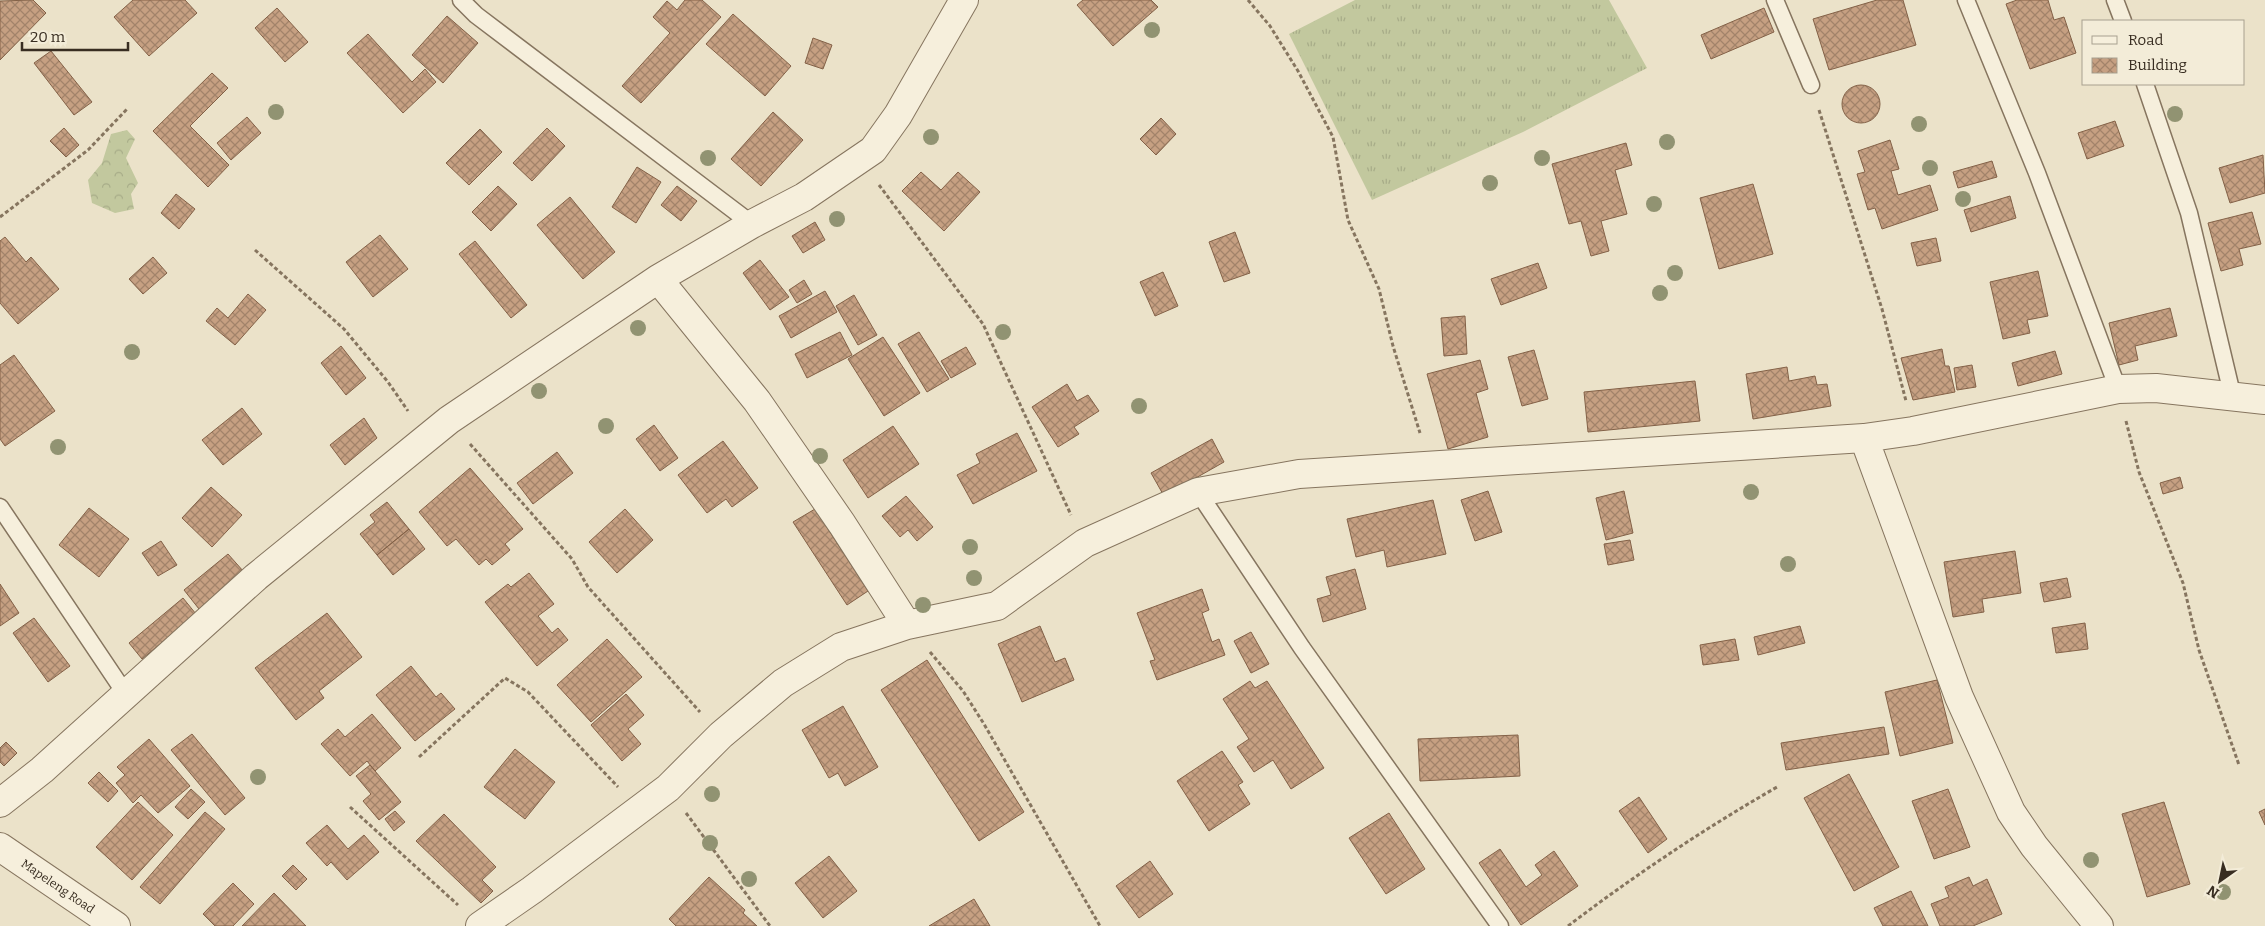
<svg xmlns="http://www.w3.org/2000/svg" width="2265" height="926" viewBox="0 0 2265 926" font-family="Bitter,serif">
	<defs>
		<pattern id="grass-tufts" width="24" height="20" patternUnits="userSpaceOnUse" patternTransform="scale(1.25)"><rect width="24" height="20" fill="#c2c89e"/><path d="M3 7l-1-3M5 7V3M7 7l1-3M15 17l-1-3M17 17v-4M19 17l1-3" fill="none" stroke="#a7ac88"/></pattern>
		<pattern id="forest-crowns" width="20" height="18" patternUnits="userSpaceOnUse" patternTransform="scale(1.25)"><rect width="20" height="18" fill="#c2c89e"/><path d="M2 6a3 3 0 1 1 6 0M12 15a3 3 0 1 1 6 0" fill="none" stroke="#a7ac88"/></pattern>
		<pattern id="building-cross-hatch" width="8" height="8" patternUnits="userSpaceOnUse" patternTransform="scale(1.25)"><rect width="8" height="8" fill="#c6a082"/><path d="M0 0l8 8M0 8l8-8" fill="none" stroke="#a2836a"/></pattern>
	</defs>
	<rect width="100%" height="100%" fill="#ebe2c9"/>
	<path fill="url(#grass-tufts)" d="M 1355,0 L 1609,0 L 1647,68 L 1523,132 L 1372,200 L 1289,34 Z"/>
	<path fill="url(#forest-crowns)" d="M 127,130 L 135,139 L 126,158 L 138,183 L 131,194 L 134,209 L 115,213 L 92,203 L 88,180 L 102,163 L 111,134 Z"/>
	<path fill="url(#building-cross-hatch)" stroke="#836147" d="M 33,0 L 46,13 L 0,60 L 0,1 Z
		M 133,0 L 185,0 L 197,13 L 149,56 L 114,17 Z
		M 685,0 L 702,0 L 721,17 L 641,103 L 622,86 L 670,33 L 653,17 L 667,1 L 677,10 Z
		M 1083,0 L 1151,0 L 1158,7 L 1113,46 L 1077,5 Z
		M 1877,0 L 1903,0 L 1916,45 L 1829,70 L 1813,19 Z
		M 2017,0 L 2048,0 L 2054,20 L 2064,17 L 2076,53 L 2030,69 L 2006,4 Z
		M 277,8 L 308,42 L 285,62 L 255,28 Z
		M 1764,8 L 1774,32 L 1711,59 L 1701,35 Z
		M 733,14 L 791,66 L 765,96 L 706,44 Z
		M 447,16 L 478,43 L 443,83 L 412,55 Z
		M 368,34 L 412,82 L 425,69 L 436,82 L 403,113 L 347,53 Z
		M 813,38 L 832,45 L 823,69 L 805,63 Z
		M 51,51 L 92,102 L 74,115 L 34,63 Z
		M 212,73 L 228,88 L 190,126 L 229,165 L 208,187 L 153,131 Z
		M1842 104a19 19 0 1 1 38 0a19 19 0 1 1-38 0Z
		M 773,112 L 803,140 L 761,186 L 731,159 Z
		M 247,117 L 261,133 L 231,160 L 217,143 Z
		M 1161,118 L 1176,134 L 1156,155 L 1140,139 Z
		M 2115,121 L 2124,146 L 2087,159 L 2078,133 Z
		M 64,128 L 79,145 L 66,157 L 50,141 Z
		M 547,128 L 565,146 L 532,181 L 513,163 Z
		M 480,129 L 502,152 L 469,185 L 446,163 Z
		M 1890,140 L 1899,169 L 1891,171 L 1898,195 L 1930,185 L 1938,210 L 1882,229 L 1875,208 L 1868,210 L 1857,174 L 1865,172 L 1858,151 Z
		M 1626,143 L 1632,165 L 1615,170 L 1627,214 L 1601,221 L 1609,251 L 1591,256 L 1581,221 L 1569,224 L 1552,164 Z
		M 2263,155 L 2265,193 L 2230,203 L 2219,168 Z
		M 1992,161 L 1997,177 L 1958,188 L 1953,172 Z
		M 637,167 L 661,182 L 636,223 L 612,207 Z
		M 921,172 L 941,190 L 958,172 L 980,192 L 944,231 L 902,191 Z
		M 1753,184 L 1773,254 L 1719,269 L 1700,198 Z
		M 498,186 L 517,204 L 491,231 L 472,212 Z
		M 677,186 L 697,201 L 681,221 L 661,205 Z
		M 176,194 L 195,209 L 179,229 L 161,213 Z
		M 2010,196 L 2016,218 L 1971,232 L 1964,210 Z
		M 570,197 L 615,252 L 583,279 L 537,225 Z
		M 2252,212 L 2261,244 L 2239,249 L 2243,265 L 2221,271 L 2208,223 Z
		M 815,222 L 825,240 L 803,253 L 792,236 Z
		M 1235,232 L 1250,273 L 1224,282 L 1209,242 Z
		M 380,235 L 408,269 L 373,297 L 346,262 Z
		M 5,237 L 26,262 L 31,257 L 59,289 L 18,324 L 0,303 L 0,241 Z
		M 1936,238 L 1941,261 L 1917,266 L 1911,243 Z
		M 475,241 L 527,305 L 511,318 L 459,254 Z
		M 153,257 L 167,273 L 143,294 L 129,279 Z
		M 760,260 L 789,297 L 770,310 L 743,273 Z
		M 1538,263 L 1547,288 L 1501,305 L 1491,279 Z
		M 2038,271 L 2048,316 L 2027,320 L 2030,333 L 2003,339 L 1990,282 Z
		M 1163,272 L 1178,306 L 1155,316 L 1140,282 Z
		M 804,280 L 812,294 L 797,303 L 789,290 Z
		M 825,291 L 837,312 L 791,338 L 779,316 Z
		M 248,294 L 266,310 L 235,345 L 206,321 L 217,308 L 228,318 Z
		M 854,295 L 877,335 L 858,345 L 836,306 Z
		M 2170,308 L 2177,336 L 2135,346 L 2138,360 L 2119,365 L 2109,323 Z
		M 1465,316 L 1467,354 L 1444,356 L 1441,318 Z
		M 840,332 L 852,355 L 807,378 L 795,354 Z
		M 919,332 L 949,379 L 927,392 L 898,344 Z
		M 883,337 L 920,393 L 884,416 L 848,359 Z
		M 341,346 L 366,378 L 346,395 L 321,363 Z
		M 966,347 L 976,364 L 951,378 L 941,361 Z
		M 1942,349 L 1945,366 L 1949,366 L 1955,392 L 1913,400 L 1901,358 Z
		M 1534,350 L 1548,399 L 1522,406 L 1508,357 Z
		M 2055,351 L 2062,374 L 2018,386 L 2012,363 Z
		M 14,355 L 55,411 L 5,446 L 0,439 L 0,365 Z
		M 1480,360 L 1488,389 L 1476,393 L 1488,437 L 1448,449 L 1427,374 Z
		M 1972,365 L 1976,387 L 1957,390 L 1954,368 Z
		M 1787,367 L 1789,381 L 1815,376 L 1817,385 L 1827,384 L 1831,406 L 1753,419 L 1746,374 Z
		M 1695,381 L 1700,421 L 1588,432 L 1584,392 Z
		M 1067,384 L 1077,401 L 1088,395 L 1099,411 L 1074,427 L 1079,434 L 1058,447 L 1032,407 Z
		M 242,408 L 262,434 L 223,465 L 202,440 Z
		M 364,418 L 377,438 L 345,465 L 330,445 Z
		M 654,425 L 678,458 L 660,471 L 636,439 Z
		M 893,426 L 919,464 L 868,498 L 843,460 Z
		M 1017,433 L 1037,471 L 973,504 L 957,475 L 980,463 L 976,454 Z
		M 1212,439 L 1224,462 L 1164,496 L 1151,473 Z
		M 723,441 L 758,488 L 732,507 L 726,499 L 707,513 L 678,475 Z
		M 557,452 L 573,473 L 533,504 L 517,483 Z
		M 470,468 L 523,529 L 505,544 L 510,550 L 492,565 L 486,559 L 479,565 L 456,539 L 447,546 L 419,512 Z
		M 2180,477 L 2183,488 L 2163,494 L 2160,483 Z
		M 211,487 L 242,515 L 212,547 L 182,518 Z
		M 1488,491 L 1502,532 L 1475,541 L 1461,500 Z
		M 1624,491 L 1633,533 L 1606,540 L 1596,498 Z
		M 906,496 L 933,527 L 917,541 L 908,530 L 900,537 L 882,516 Z
		M 1433,500 L 1446,554 L 1387,567 L 1384,550 L 1356,557 L 1347,519 Z
		M 387,502 L 409,529 L 377,555 L 360,534 L 375,522 L 370,515 Z
		M 89,508 L 129,539 L 99,577 L 59,545 Z
		M 625,509 L 653,540 L 617,573 L 589,542 Z
		M 815,509 L 868,591 L 847,605 L 793,522 Z
		M 409,529 L 425,549 L 393,575 L 377,555 Z
		M 1630,540 L 1634,560 L 1608,565 L 1604,544 Z
		M 161,541 L 177,565 L 158,576 L 142,553 Z
		M 2015,551 L 2021,593 L 1982,599 L 1984,612 L 1953,617 L 1944,562 Z
		M 228,554 L 244,572 L 199,609 L 184,590 Z
		M 1355,569 L 1366,609 L 1323,622 L 1317,599 L 1331,595 L 1326,577 Z
		M 529,573 L 554,604 L 538,616 L 552,633 L 558,628 L 568,640 L 537,666 L 485,602 L 508,584 L 511,587 Z
		M 2067,578 L 2071,597 L 2044,602 L 2040,583 Z
		M 0,584 L 19,613 L 0,626 Z
		M 1202,589 L 1209,610 L 1202,613 L 1212,642 L 1219,639 L 1225,655 L 1157,680 L 1150,661 L 1155,660 L 1137,613 Z
		M 183,598 L 196,614 L 142,659 L 129,643 Z
		M 327,613 L 362,657 L 319,691 L 324,698 L 296,720 L 255,668 Z
		M 34,618 L 70,666 L 48,682 L 13,633 Z
		M 2085,623 L 2088,649 L 2056,653 L 2052,628 Z
		M 1040,626 L 1055,662 L 1065,658 L 1074,680 L 1022,702 L 998,644 Z
		M 1800,626 L 1805,643 L 1758,655 L 1754,637 Z
		M 1251,632 L 1269,664 L 1251,673 L 1234,641 Z
		M 607,639 L 642,677 L 591,722 L 557,685 Z
		M 1735,639 L 1739,660 L 1703,665 L 1700,645 Z
		M 927,660 L 1024,812 L 979,841 L 881,690 Z
		M 411,666 L 436,697 L 441,693 L 455,709 L 415,741 L 376,695 Z
		M 1937,680 L 1953,743 L 1900,756 L 1885,692 Z
		M 1250,681 L 1255,688 L 1267,681 L 1324,768 L 1291,789 L 1273,760 L 1254,772 L 1237,747 L 1249,739 L 1223,699 Z
		M 626,694 L 644,715 L 628,729 L 641,744 L 622,761 L 591,725 Z
		M 843,706 L 878,767 L 845,786 L 838,773 L 829,778 L 802,730 Z
		M 372,714 L 401,748 L 375,771 L 367,761 L 350,776 L 321,744 L 338,729 L 345,737 Z
		M 1884,727 L 1889,754 L 1786,770 L 1781,743 Z
		M 192,734 L 245,798 L 225,815 L 171,750 Z
		M 1518,735 L 1520,776 L 1420,781 L 1418,739 Z
		M 149,739 L 190,786 L 158,813 L 141,795 L 133,803 L 116,783 L 125,775 L 117,767 Z
		M 6,742 L 17,753 L 4,766 L 0,762 L 0,748 Z
		M 515,749 L 555,782 L 525,819 L 484,787 Z
		M 1222,751 L 1243,782 L 1238,785 L 1250,804 L 1209,831 L 1177,781 Z
		M 370,765 L 401,802 L 379,820 L 363,801 L 371,794 L 356,776 Z
		M 99,772 L 118,791 L 108,802 L 88,783 Z
		M 1849,774 L 1899,867 L 1854,891 L 1804,798 Z
		M 191,789 L 205,802 L 188,819 L 175,807 Z
		M 1948,789 L 1970,847 L 1934,859 L 1912,801 Z
		M 1639,797 L 1667,839 L 1648,853 L 1619,811 Z
		M 138,802 L 173,835 L 132,880 L 96,847 Z
		M 2164,802 L 2190,884 L 2147,897 L 2122,814 Z
		M 2265,809 L 2265,825 L 2259,812 Z
		M 395,811 L 405,822 L 394,831 L 385,819 Z
		M 205,812 L 225,829 L 160,904 L 140,887 Z
		M 1389,813 L 1425,869 L 1386,894 L 1349,838 Z
		M 444,814 L 496,867 L 482,880 L 493,891 L 481,903 L 416,841 Z
		M 327,825 L 348,849 L 364,835 L 379,852 L 347,880 L 331,862 L 327,866 L 306,843 Z
		M 1500,849 L 1526,887 L 1542,875 L 1535,865 L 1554,851 L 1578,886 L 1521,925 L 1479,863 Z
		M 829,856 L 857,891 L 823,918 L 795,883 Z
		M 1150,861 L 1173,894 L 1139,918 L 1116,886 Z
		M 293,865 L 307,879 L 296,890 L 282,876 Z
		M 709,877 L 745,910 L 743,913 L 757,926 L 676,926 L 669,919 Z
		M 1969,877 L 1973,886 L 1987,879 L 2002,914 L 1973,926 L 1940,926 L 1931,904 L 1949,897 L 1945,887 Z
		M 233,883 L 254,904 L 233,926 L 215,926 L 203,914 Z
		M 1911,891 L 1928,926 L 1883,926 L 1874,908 Z
		M 274,893 L 306,926 L 242,926 Z
		M 974,899 L 990,926 L 929,926 Z"/>
	<g fill="none" stroke-linecap="round" stroke-linejoin="round">
		<g stroke="#86755f" stroke-width="19">
			<path id="service" d="M 461,0 L 476,15 L 752,224
				M 1775,0 L 1811,85
				M 1966,0 L 2037,173 L 2118,389
				M 2115,0 L 2123,21
				M 2145,84 L 2189,213 L 2233,398
				M 1198,492 L 1302,648 L 1500,926
				M 0,507 L 125,693"/>
		</g>
		<g stroke="#86755f" stroke-width="30">
			<path id="minor" d="M 658,279 L 757,401 L 842,524 L 907,625
				M 1864,438 L 1959,697 L 2011,812 L 2034,846 L 2099,926
				M 0,803 L 42,770 L 256,577 L 449,420 L 658,279 L 752,224 L 804,197 L 873,150 L 898,115 L 964,0
				M 480,926 L 532,890 L 668,788 L 721,735 L 783,683 L 841,647 L 907,625 L 997,606 L 1085,543 L 1198,492 L 1299,474 L 1864,438 L 1913,431 L 2118,389 L 2156,388 L 2265,400"/>
		</g>
		<g stroke="#86755f" stroke-width="30">
			<g id="tertiary">
				<path id="s1" d="M 0,847 L 116,926"/>
			</g>
		</g>
		<path stroke="#86755f" stroke-width="3" stroke-dasharray="4 2.5" stroke-linecap="butt" d="M 1248,0 L 1270,26 L 1298,71 L 1333,137 L 1348,220 L 1379,289 L 1393,346 L 1420,433
			M 1819,110 L 1882,309 L 1906,401
			M 879,185 L 983,324 L 1071,515
			M 0,217 L 88,150 L 128,108
			M 255,250 L 344,329 L 388,382 L 408,411
			M 2126,421 L 2139,472 L 2183,583 L 2199,650 L 2239,765
			M 470,444 L 572,559 L 588,587 L 700,712
			M 930,652 L 963,691 L 984,724 L 1100,926
			M 419,757 L 505,678 L 528,692 L 618,787
			M 350,807 L 458,905
			M 686,813 L 770,926
			M 1568,926 C 1635,875 1704,829 1777,787"/>
		<use href="#service" stroke="#f6efdc" stroke-width="16"/>
		<use href="#minor" stroke="#f6efdc" stroke-width="28"/>
		<use href="#tertiary" stroke="#f6efdc" stroke-width="28"/>
	</g>
	<g fill="#919372">
		<circle cx="1152" cy="30" r="8"/>
		<circle cx="276" cy="112" r="8"/>
		<circle cx="2175" cy="114" r="8"/>
		<circle cx="1919" cy="124" r="8"/>
		<circle cx="931" cy="137" r="8"/>
		<circle cx="1667" cy="142" r="8"/>
		<circle cx="708" cy="158" r="8"/>
		<circle cx="1542" cy="158" r="8"/>
		<circle cx="1930" cy="168" r="8"/>
		<circle cx="1490" cy="183" r="8"/>
		<circle cx="1963" cy="199" r="8"/>
		<circle cx="1654" cy="204" r="8"/>
		<circle cx="837" cy="219" r="8"/>
		<circle cx="1675" cy="273" r="8"/>
		<circle cx="1660" cy="293" r="8"/>
		<circle cx="638" cy="328" r="8"/>
		<circle cx="1003" cy="332" r="8"/>
		<circle cx="132" cy="352" r="8"/>
		<circle cx="539" cy="391" r="8"/>
		<circle cx="1139" cy="406" r="8"/>
		<circle cx="606" cy="426" r="8"/>
		<circle cx="58" cy="447" r="8"/>
		<circle cx="820" cy="456" r="8"/>
		<circle cx="1751" cy="492" r="8"/>
		<circle cx="970" cy="547" r="8"/>
		<circle cx="1788" cy="564" r="8"/>
		<circle cx="974" cy="578" r="8"/>
		<circle cx="923" cy="605" r="8"/>
		<circle cx="258" cy="777" r="8"/>
		<circle cx="712" cy="794" r="8"/>
		<circle cx="710" cy="843" r="8"/>
		<circle cx="2091" cy="860" r="8"/>
		<circle cx="749" cy="879" r="8"/>
		<circle cx="2223" cy="892" r="8"/>
	</g>
	<g text-anchor="middle" dominant-baseline="central" stroke-width="4.5" stroke-linejoin="round" paint-order="stroke">
		<g font-size="12" fill="#382d21" stroke="#f3ecd8">
			<text stroke="none"><textPath href="#s1" startOffset="70">Mapeleng Road</textPath></text>
		</g>
	</g>
	<rect x="2082" y="20" width="162" height="65" fill="#f3ecd8" stroke="#a8a08f"/>
	<rect x="2092" y="36" width="25" height="8" fill="#f6efdc" stroke="#a8a08f"/>
	<text x="2128" y="45" font-size="15" fill="#382d21">Road</text>
	<rect x="2092" y="58" width="25" height="15" fill="url(#building-cross-hatch)" stroke="#a8a08f"/>
	<text x="2128" y="70" font-size="15" fill="#382d21">Building</text>
	<g transform="translate(2220 881) rotate(213)" stroke="#f3ecd8" stroke-width="4" paint-order="stroke">
	<path d="M0-4L9 19L0 12L-9 19Z" fill="#382d21"/>
	<text y="-8" font-size="14" font-weight="bold" text-anchor="middle" fill="#382d21">N</text>
	</g>
	<path d="M22 42v8h106v-8" fill="none" stroke="#382d21" stroke-width="2.5"/>
	<text x="30" y="42" font-size="15" fill="#382d21" stroke="#f3ecd8" stroke-width="4" paint-order="stroke">20 m</text>
</svg>
